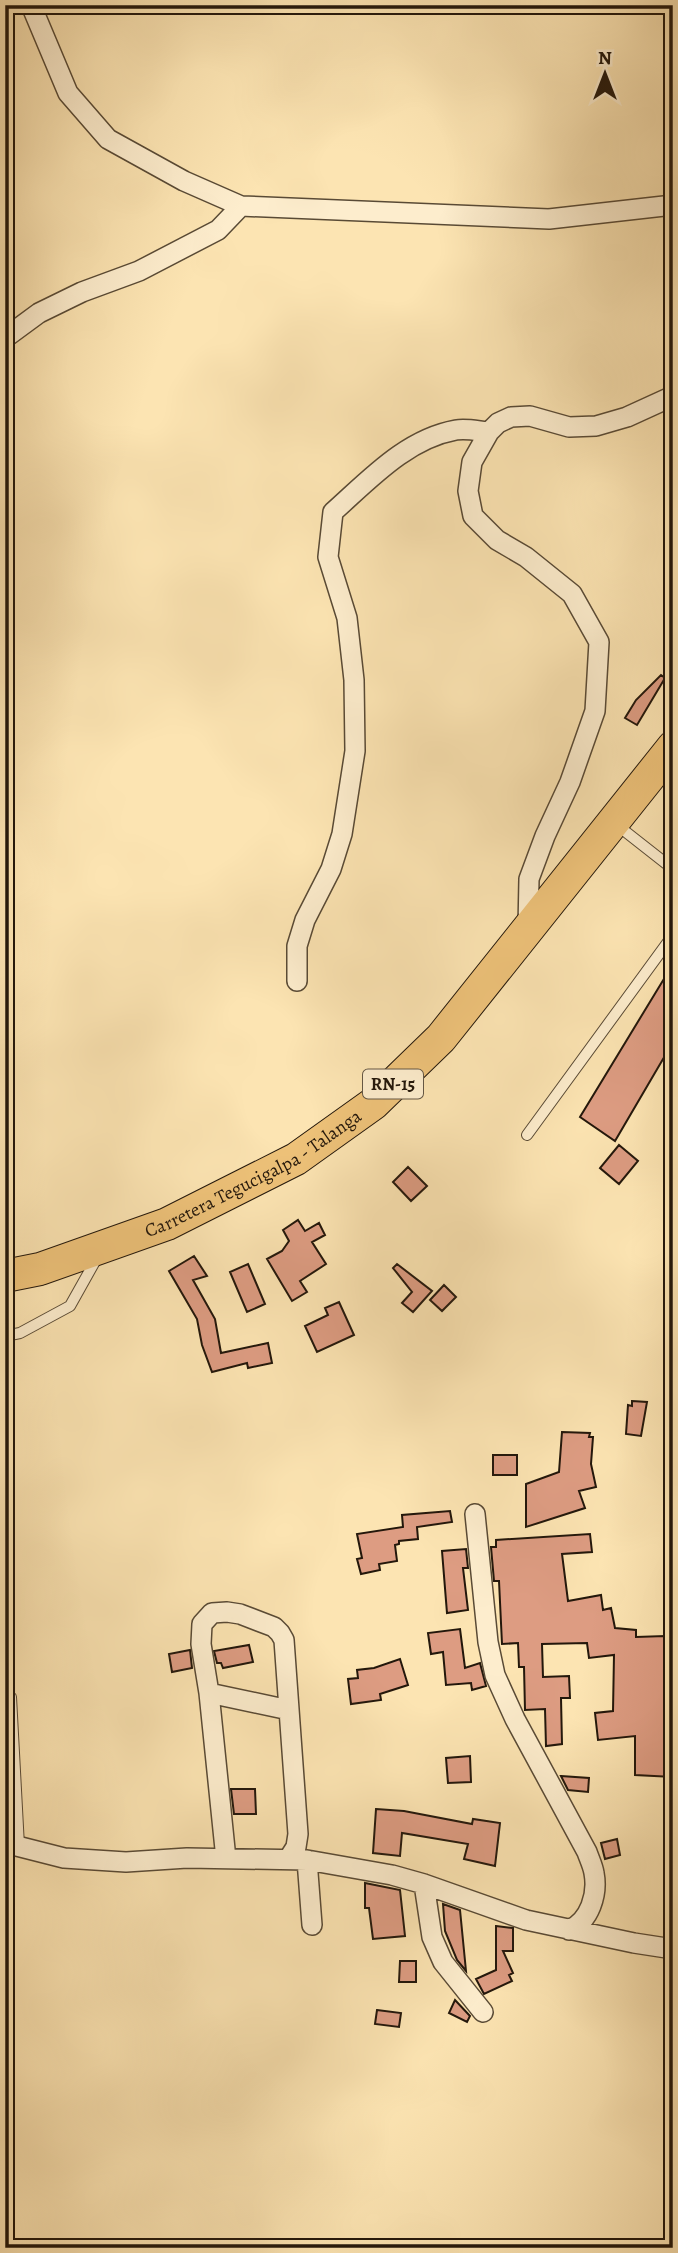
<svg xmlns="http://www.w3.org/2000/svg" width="678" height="2253" viewBox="0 0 678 2253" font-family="Alegreya,serif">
	<rect width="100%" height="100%" fill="#fce4b2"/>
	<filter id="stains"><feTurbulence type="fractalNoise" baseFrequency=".00286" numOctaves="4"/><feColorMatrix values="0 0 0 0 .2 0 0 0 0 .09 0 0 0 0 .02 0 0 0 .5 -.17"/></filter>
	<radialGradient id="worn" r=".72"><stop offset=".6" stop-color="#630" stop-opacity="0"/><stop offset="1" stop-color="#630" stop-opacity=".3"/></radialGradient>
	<path fill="#dd9c82" stroke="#23170b" stroke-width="2" d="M 661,675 L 665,678 L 637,725 L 625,718 L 636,700 Z
		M 673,964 L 673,1042 L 615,1141 L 580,1117 Z
		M 619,1145 L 638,1161 L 619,1184 L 600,1168 Z
		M 408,1167 L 427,1186 L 411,1201 L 393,1182 Z
		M 298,1220 L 305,1231 L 319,1223 L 325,1235 L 312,1242 L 326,1264 L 300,1281 L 307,1292 L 292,1301 L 267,1259 L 282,1251 L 289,1241 L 283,1230 Z
		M 194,1256 L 207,1276 L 193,1280 L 215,1319 L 221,1353 L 268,1343 L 272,1363 L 248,1368 L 247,1363 L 212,1372 L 202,1345 L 197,1319 L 169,1271 Z
		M 248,1264 L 265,1304 L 247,1312 L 230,1272 Z
		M 397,1264 L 432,1291 L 413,1312 L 402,1303 L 412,1292 L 393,1268 Z
		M 444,1285 L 456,1297 L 442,1311 L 430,1300 Z
		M 339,1302 L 354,1335 L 317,1352 L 305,1326 L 328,1315 L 325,1308 Z
		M 632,1401 L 647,1402 L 641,1436 L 626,1434 L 628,1405 L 632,1406 Z
		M 562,1432 L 590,1433 L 589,1437 L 593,1437 L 591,1464 L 596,1487 L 579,1491 L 585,1508 L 526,1527 L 526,1484 L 559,1472 Z
		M 493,1455 L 517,1455 L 517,1475 L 493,1475 Z
		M 450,1511 L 452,1522 L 417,1527 L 418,1539 L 399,1541 L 399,1544 L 395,1545 L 397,1561 L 379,1564 L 380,1570 L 361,1574 L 357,1559 L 362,1558 L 357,1534 L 403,1527 L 402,1515 Z
		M 590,1534 L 592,1552 L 562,1554 L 568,1601 L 601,1595 L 603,1610 L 611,1608 L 615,1628 L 636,1630 L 636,1637 L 665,1636 L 669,1659 L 669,1763 L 673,1763 L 673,1777 L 635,1775 L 635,1736 L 598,1740 L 595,1713 L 613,1711 L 614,1655 L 589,1658 L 587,1643 L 542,1644 L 543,1677 L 569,1676 L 570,1698 L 561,1698 L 562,1744 L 546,1746 L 545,1709 L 525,1710 L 524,1667 L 519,1667 L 518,1643 L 502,1644 L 499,1581 L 494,1581 L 491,1547 L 496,1547 L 496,1540 Z
		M 466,1549 L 468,1568 L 463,1568 L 468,1610 L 447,1613 L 442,1551 Z
		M 460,1629 L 465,1668 L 480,1663 L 486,1686 L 472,1690 L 471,1683 L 446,1685 L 443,1652 L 431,1654 L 428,1633 Z
		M 249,1645 L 253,1662 L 223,1668 L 221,1663 L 217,1663 L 214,1651 Z
		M 190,1650 L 192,1668 L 172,1672 L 169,1654 Z
		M 400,1659 L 408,1685 L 380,1694 L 381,1700 L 351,1704 L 348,1679 L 358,1678 L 357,1670 L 374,1668 Z
		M 470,1756 L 471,1782 L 448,1783 L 446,1758 Z
		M 561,1776 L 589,1778 L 588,1792 L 568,1790 Z
		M 231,1789 L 255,1789 L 256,1814 L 234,1814 Z
		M 376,1809 L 404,1811 L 472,1824 L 473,1819 L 500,1823 L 495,1866 L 464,1859 L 468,1844 L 402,1833 L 400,1856 L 373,1853 Z
		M 617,1839 L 620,1855 L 605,1859 L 601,1843 Z
		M 365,1883 L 400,1890 L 405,1936 L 373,1939 L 369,1908 L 365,1908 Z
		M 443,1904 L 460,1910 L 466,1971 L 457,1960 L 445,1931 Z
		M 496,1926 L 513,1928 L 513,1951 L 503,1951 L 513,1973 L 509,1975 L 512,1981 L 484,1994 L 476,1979 L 496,1970 Z
		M 400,1961 L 416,1961 L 416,1982 L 399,1982 Z
		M 455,2000 L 470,2016 L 467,2022 L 449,2013 Z
		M 377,2010 L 401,2013 L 399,2027 L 375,2024 Z"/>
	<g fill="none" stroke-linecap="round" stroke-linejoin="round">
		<g stroke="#594a35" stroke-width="12">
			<path id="lane" d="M 617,825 L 673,869
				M 527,1135 L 673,935
				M 5,1336 L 20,1333 L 70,1306 L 98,1256
				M 5,1692 L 11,1697 L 19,1846"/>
		</g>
		<g stroke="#594a35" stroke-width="22">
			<path id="street" d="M 31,5 L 68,93 L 108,139 L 184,181 L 241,206 L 549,219 L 673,205
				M 5,338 L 39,313 L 82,292 L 139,271 L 218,230 L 241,206
				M 528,928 L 529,879 L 545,836 L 570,782 L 595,711 L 599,642 L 572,594 L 526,557 L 497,540 L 473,516 L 468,491 L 472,462 L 489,432 L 498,423 L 511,417 L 530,416 L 569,427 L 596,426 L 627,417 L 673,396
				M 297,981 L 297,946 L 305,920 L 331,869 L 342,834 L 355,751 L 354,680 L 347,618 L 328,557 L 333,512 C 369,480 406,439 456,430 C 466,428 478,431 489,432
				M 475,1514 L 488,1642 L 495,1675 L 515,1719 L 587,1852 C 589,1858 593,1866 594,1873 C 598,1894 590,1921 569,1930
				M 209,1693 L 289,1710
				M 5,1843 L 64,1858 L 126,1862 L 187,1858 L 307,1860 L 392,1875 L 424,1884 L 526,1920 L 634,1943 L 673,1949
				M 226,1859 L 209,1693 L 201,1644 L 202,1624 L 212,1613 L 227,1612 L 240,1614 L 274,1627 L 280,1633 L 284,1640 L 298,1834 L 296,1847 L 289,1858
				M 307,1860 L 312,1925
				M 424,1884 L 432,1937 L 443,1962 L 483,2012"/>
		</g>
		<g stroke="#23170b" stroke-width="34">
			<g id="primary">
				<path id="s1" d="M 5,1276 L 40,1269 L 167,1224 L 296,1159 L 373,1104 L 441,1038 L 673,747"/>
			</g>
		</g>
		<use href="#lane" stroke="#fdedcd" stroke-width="10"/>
		<use href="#street" stroke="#fdedcd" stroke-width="19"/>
		<use href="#primary" stroke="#eec279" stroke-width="32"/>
	</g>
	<g text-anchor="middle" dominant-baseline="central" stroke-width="5" stroke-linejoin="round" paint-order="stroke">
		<rect fill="#fdedcd" stroke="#645745" stroke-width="2" x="363" y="1069.5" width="60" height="29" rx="5"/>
		<g font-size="18" font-weight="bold" fill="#23170b">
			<text x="393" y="1084">RN-15</text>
		</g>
		<g font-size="19" fill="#23170b" stroke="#fdedcd">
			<text stroke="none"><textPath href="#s1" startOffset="270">Carretera Tegucigalpa - Talanga</textPath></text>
		</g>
	</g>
	<rect width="678" height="2253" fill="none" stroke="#fce4b2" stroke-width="28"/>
	<rect x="7" y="7" width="664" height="2239" fill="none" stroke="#23170b" stroke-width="3.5"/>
	<rect x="14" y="14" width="650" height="2225" fill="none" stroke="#23170b" stroke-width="2"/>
	<g transform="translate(605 74)" stroke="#fdedcd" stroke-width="5" paint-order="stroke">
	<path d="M0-5L12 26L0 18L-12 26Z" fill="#23170b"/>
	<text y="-10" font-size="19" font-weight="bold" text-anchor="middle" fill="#23170b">N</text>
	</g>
	<rect width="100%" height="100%" filter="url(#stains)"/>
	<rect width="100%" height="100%" fill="url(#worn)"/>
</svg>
